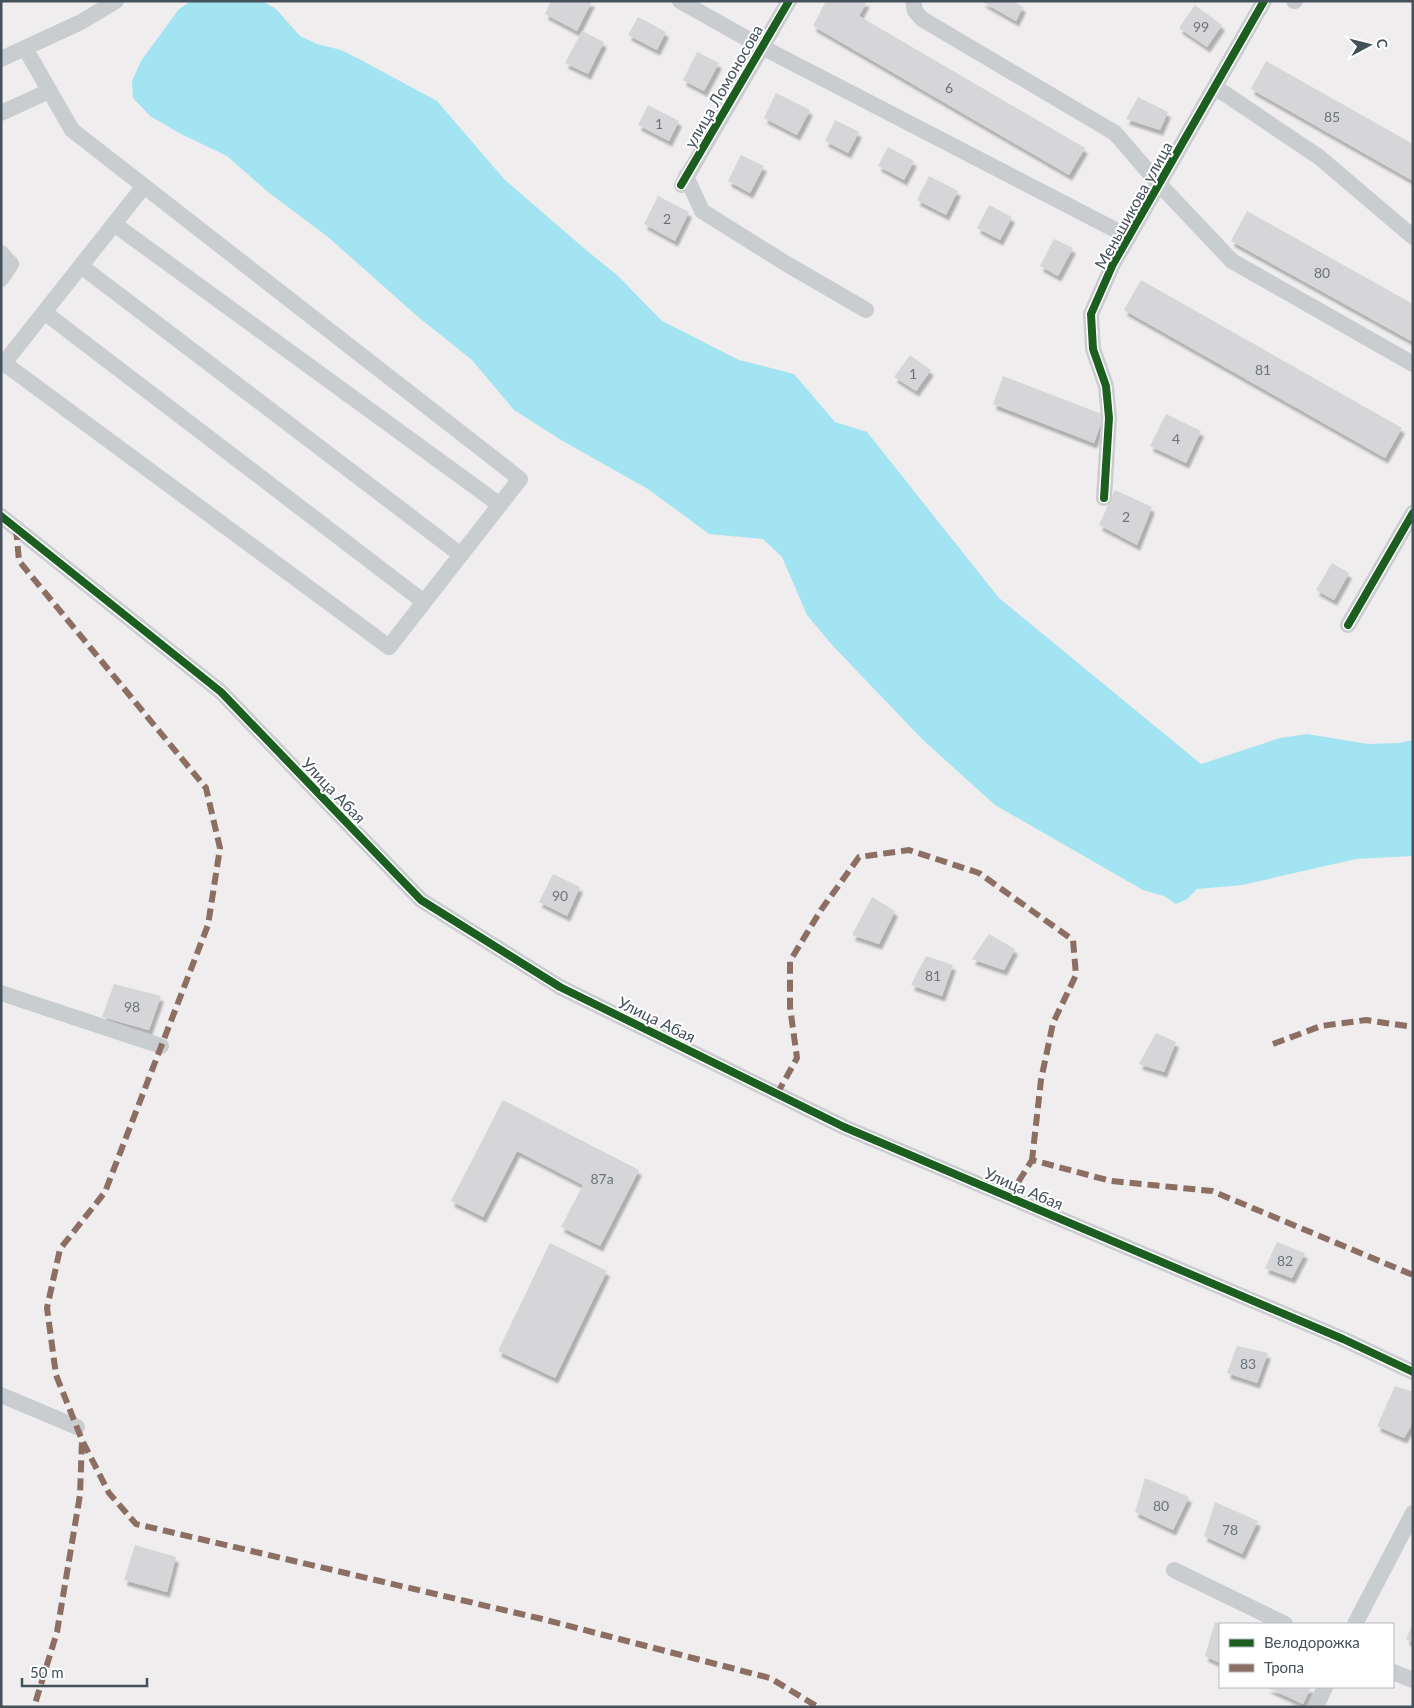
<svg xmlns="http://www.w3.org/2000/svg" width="1414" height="1708" viewBox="0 0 1414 1708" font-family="Lato,sans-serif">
	<defs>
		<filter id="shadow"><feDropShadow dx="3" dy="5.5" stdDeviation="1" flood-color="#0004"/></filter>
	</defs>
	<rect width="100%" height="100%" fill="#efedee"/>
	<path fill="#a2e4f1" d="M 191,1 L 262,1 L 276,9 L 300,36 L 317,44 L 341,50 L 361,60 L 437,101 L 504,179 L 586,250 L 617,275 L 662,321 L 739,360 L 794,374 L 835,422 L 867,432 L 999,598 L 1201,764 L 1280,738 L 1307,734 L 1368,744 L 1399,743 L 1413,740 L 1413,856 L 1356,859 L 1242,885 L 1197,889 L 1187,899 L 1176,904 L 1164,896 L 1143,890 L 995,805 L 923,740 L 833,646 L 807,615 L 782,557 L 763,539 L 709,534 L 648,489 L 561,440 L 514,410 L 472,360 L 417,316 L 328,237 L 268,192 L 227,156 L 179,133 L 150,116 L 133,98 L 132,81 L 141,61 L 179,9 Z"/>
	<path fill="#d6d5d8" filter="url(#shadow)" d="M 551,1 L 592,1 L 577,31 L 545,14 Z
		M 826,1 L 867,1 L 859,16 L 1085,148 L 1069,175 L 813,26 Z
		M 981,1 L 1013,1 L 1023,7 L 1016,21 Z
		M 1195,5 L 1222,25 L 1207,47 L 1179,28 Z
		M 638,17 L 666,32 L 657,50 L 628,35 Z
		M 582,31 L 604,42 L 588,74 L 565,63 Z
		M 697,52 L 719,63 L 704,91 L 683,80 Z
		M 1266,61 L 1413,144 L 1413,181 L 1251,89 Z
		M 776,93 L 810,110 L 797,135 L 764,118 Z
		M 1138,97 L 1168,112 L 1160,130 L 1126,119 Z
		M 648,105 L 679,121 L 669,141 L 638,125 Z
		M 835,120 L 859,132 L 848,153 L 825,141 Z
		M 888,147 L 914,161 L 904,180 L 878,166 Z
		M 741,155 L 764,166 L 750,193 L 728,181 Z
		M 929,176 L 958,191 L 946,215 L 917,200 Z
		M 658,196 L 689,212 L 675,241 L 644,224 Z
		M 989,205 L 1012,217 L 1000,240 L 977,228 Z
		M 1247,211 L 1413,304 L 1413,342 L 1231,241 Z
		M 1054,239 L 1073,248 L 1058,276 L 1040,266 Z
		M 1141,280 L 1402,428 L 1385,458 L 1124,310 Z
		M 910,355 L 931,370 L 916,391 L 894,377 Z
		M 1003,376 L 1104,415 L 1094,443 L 993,404 Z
		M 1166,414 L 1201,431 L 1186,463 L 1150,446 Z
		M 1115,490 L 1152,507 L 1137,545 L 1099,525 Z
		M 1332,563 L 1349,573 L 1334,600 L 1316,590 Z
		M 553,874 L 580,887 L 567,916 L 539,902 Z
		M 872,897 L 895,911 L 879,944 L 852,935 Z
		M 989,934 L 1015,949 L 1004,970 L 972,959 Z
		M 926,956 L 953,965 L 942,996 L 911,985 Z
		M 114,984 L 161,996 L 149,1030 L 102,1017 Z
		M 1156,1033 L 1176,1042 L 1164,1072 L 1139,1064 Z
		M 503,1100 L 639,1170 L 600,1246 L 561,1227 L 583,1185 L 517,1151 L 483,1217 L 451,1201 Z
		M 1277,1242 L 1305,1253 L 1292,1278 L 1265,1268 Z
		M 550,1243 L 607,1271 L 555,1378 L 498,1351 Z
		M 1237,1346 L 1268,1353 L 1257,1383 L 1227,1373 Z
		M 1395,1386 L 1413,1392 L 1413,1423 L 1404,1438 L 1377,1426 Z
		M 1145,1478 L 1189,1497 L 1173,1530 L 1135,1512 Z
		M 1215,1502 L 1258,1521 L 1242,1554 L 1204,1536 Z
		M 135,1545 L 176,1557 L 167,1592 L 124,1580 Z
		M 1215,1622 L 1220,1624 L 1220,1663 L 1205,1656 Z
		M 1413,1623 L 1413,1642 L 1406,1639 Z
		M 1266,1687 L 1311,1687 L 1303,1704 Z"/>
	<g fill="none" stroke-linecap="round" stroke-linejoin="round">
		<path stroke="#cacdcf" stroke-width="16" d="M 680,1 L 762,47 L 1129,237
			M 913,1 L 915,11 L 922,19 L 1115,133 L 1159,184 L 1232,261 L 1413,364
			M 1294,1 L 1295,1
			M 1,59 L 81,22 L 116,1
			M 1215,87 L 1319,157 L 1413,237
			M 1,113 L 49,91
			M 686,176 L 702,211 L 785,263 L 866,310
			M 682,185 L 789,1
			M 114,224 L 500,505
			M 1,253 L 11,264 L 1,279
			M 81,266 L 461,555
			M 44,312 L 424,602
			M 1,361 L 389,647 L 520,479 L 72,130 L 25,48
			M 4,363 L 144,186
			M 1104,498 L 1109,418 L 1106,386 L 1093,349 L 1091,314 L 1113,264 L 1264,1
			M 1,516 L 221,692 L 421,900 L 560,987 L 844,1127 L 1343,1339 L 1413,1372
			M 1348,625 L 1413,513
			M 1,993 L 161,1046
			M 1,1395 L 77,1427
			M 1174,1570 L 1285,1624
			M 1355,1624 L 1413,1513
			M 1393,1672 L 1413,1680
			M 1316,1707 L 1325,1687"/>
		<path stroke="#8d6e63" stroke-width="6" stroke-dasharray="12 6" stroke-linecap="butt" d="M 16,528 L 19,561 L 206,788 L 220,848 L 208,925 L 105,1192 L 60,1249 L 47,1308 L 56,1375 L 82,1440 L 80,1495 L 57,1632 L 34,1707
			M 1273,1044 L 1321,1026 L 1366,1020 L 1413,1027
			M 777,1094 L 797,1058 L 790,1007 L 790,961 L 821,910 L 859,857 L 909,850 L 979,873 L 1073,940 L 1076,975 L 1053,1023 L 1041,1080 L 1032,1160
			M 1009,1197 L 1032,1160 L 1111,1181 L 1212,1191 L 1413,1275
			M 83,1442 L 109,1493 L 136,1524 L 538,1618 L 770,1678 L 818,1707"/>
		<g stroke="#fff" stroke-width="11">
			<path id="cycleway" d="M 681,185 L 789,1
				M 1104,498 L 1109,418 L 1106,386 L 1093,349 L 1091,314 L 1113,264 L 1264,1
				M 1,516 L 221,692 L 421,900 L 560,987 L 844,1127 L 1343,1339 L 1413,1372
				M 1348,625 L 1413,513"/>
		</g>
		<use href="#cycleway" stroke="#1b5e20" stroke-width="8"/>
	</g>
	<g text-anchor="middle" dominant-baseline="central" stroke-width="4" stroke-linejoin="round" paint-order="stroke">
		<g font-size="14" fill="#6a747c">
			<text x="1201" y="26">99</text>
			<text x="949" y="87">6</text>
			<text x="1332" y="116">85</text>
			<text x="659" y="123">1</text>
			<text x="667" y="218">2</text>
			<text x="1322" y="272">80</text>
			<text x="1263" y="369">81</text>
			<text x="913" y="373">1</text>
			<text x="1176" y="438">4</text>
			<text x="1126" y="516">2</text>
			<text x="560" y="895">90</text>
			<text x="933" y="975">81</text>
			<text x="132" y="1006">98</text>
			<text x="602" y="1178">87а</text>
			<text x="1285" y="1260">82</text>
			<text x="1248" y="1363">83</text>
			<text x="1161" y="1505">80</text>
			<text x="1230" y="1529">78</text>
		</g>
		<g font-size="16" fill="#44515b" stroke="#fff">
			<text transform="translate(723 86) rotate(-60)">улица Ломоносова</text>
			<text transform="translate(1133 205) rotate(-61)">Меньшикова улица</text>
			<text transform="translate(334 790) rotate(46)">Улица Абая</text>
			<text transform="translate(657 1019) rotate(26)">Улица Абая</text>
			<text transform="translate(1024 1188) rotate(23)">Улица Абая</text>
		</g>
	</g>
	<rect width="1414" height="1708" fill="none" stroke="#44515b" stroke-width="5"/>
	<rect x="1219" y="1623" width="175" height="65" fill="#ffffff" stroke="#b4b9bd"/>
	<rect x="1229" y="1639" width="25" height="8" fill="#1b5e20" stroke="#b4b9bd"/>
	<text x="1264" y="1648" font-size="15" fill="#44515b">Велодорожка</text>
	<rect x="1229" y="1664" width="25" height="8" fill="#8d6e63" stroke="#b4b9bd"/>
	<text x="1264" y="1673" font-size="15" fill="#44515b">Тропа</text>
	<g transform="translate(1369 45) rotate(83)" stroke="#ffffff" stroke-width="4" paint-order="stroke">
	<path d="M0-4L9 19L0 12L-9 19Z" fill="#44515b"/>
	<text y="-8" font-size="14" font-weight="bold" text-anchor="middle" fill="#44515b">С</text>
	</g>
	<path d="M22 1678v8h125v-8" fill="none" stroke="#44515b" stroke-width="2.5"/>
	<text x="30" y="1678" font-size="15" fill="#44515b" stroke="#ffffff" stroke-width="4" paint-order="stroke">50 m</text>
</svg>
